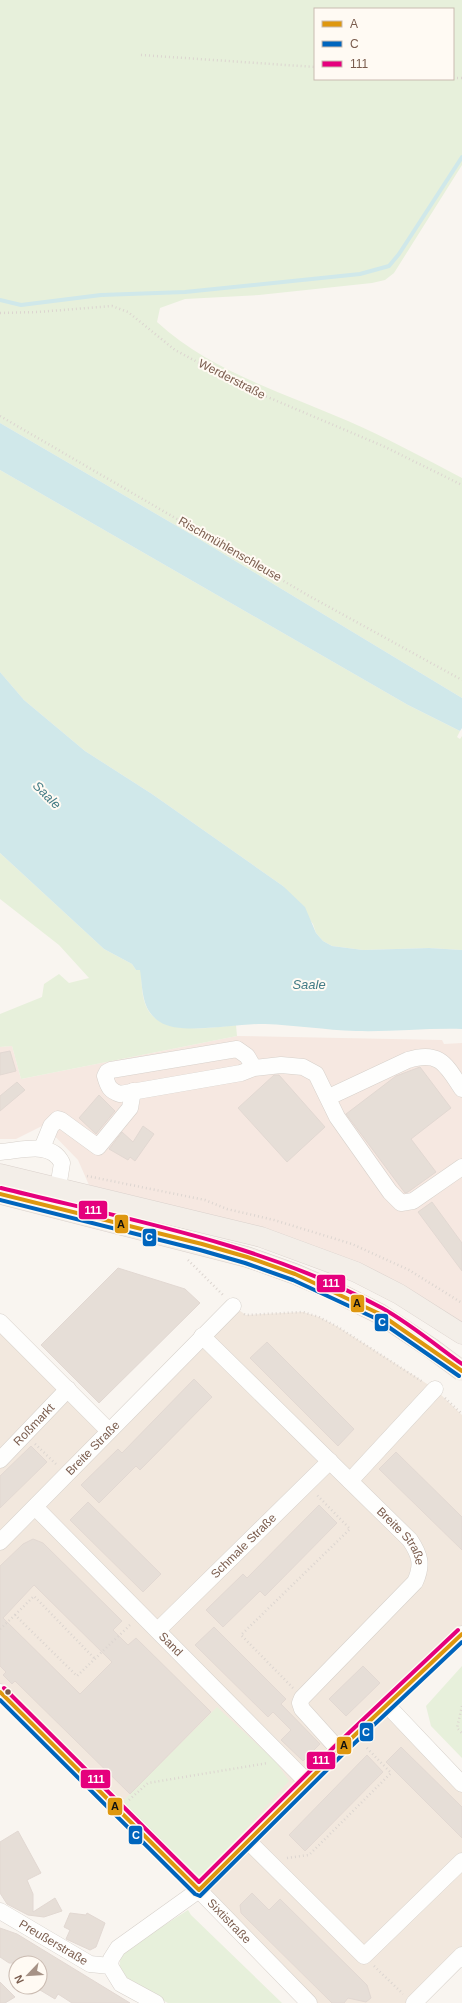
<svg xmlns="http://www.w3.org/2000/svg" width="462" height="2003" viewBox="0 0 462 2003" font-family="Helvetica,sans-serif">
	<rect width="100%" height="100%" fill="#f9f5f0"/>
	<path fill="#f2e8de" d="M 233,1306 L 246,1315 L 303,1312 L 319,1317 L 338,1327 L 435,1389 L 462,1415 L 462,1634 L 387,1705 L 462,1784 L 462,1954 L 410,2003 L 309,2003 L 0,1689 L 0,1322 L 109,1431 Z"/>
	<path fill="#f6e8e1" d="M 237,1036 L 442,1040 L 444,1044 L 462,1043 L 462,1321 L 459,1325 L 226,1219 L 89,1185 L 78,1160 L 44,1125 L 16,1139 L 0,1139 L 0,1047 L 12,1046 L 21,1079 Z"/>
	<path fill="#e7f0db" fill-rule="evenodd" d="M 0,0 L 462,0 L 462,165 L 394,273 L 385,280 L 372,283 L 259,295 L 185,299 L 160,308 L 157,322 C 212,372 282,392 348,421 C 387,438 424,458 462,478 L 462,698 L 194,536 L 0,423 ZM 315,9 L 453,9 L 453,79 L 315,79 Z
		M 0,470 L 408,705 L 460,731 L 457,737 L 460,739 L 462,736 L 462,950 L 429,948 L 363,950 L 332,946 L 323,941 L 316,933 L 313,924 L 283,886 L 152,794 L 85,751 L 24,700 L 0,672 Z
		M 0,853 L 104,949 L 132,964 L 136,970 L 141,970 C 142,983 141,998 148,1010 C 162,1035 212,1028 236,1025 L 237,1036 L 21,1079 L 12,1046 L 0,1047 L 0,1014 L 42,997 L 44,984 L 59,974 L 69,983 L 89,978 L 59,945 L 0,899 Z
		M 462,1666 L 462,1758 L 431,1726 L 426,1706 Z
		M 217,1707 L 276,1762 L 289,1781 L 215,1863 L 199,1877 L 121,1803 Z
		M 188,1910 L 191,1915 L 282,2003 L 168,2003 L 129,1983 L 119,1969 L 121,1955 L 130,1947 Z"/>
	<path fill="#d0e8ea" d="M 0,423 L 194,536 L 462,698 L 462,728 L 460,731 L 408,705 L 0,470 Z
		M 0,672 L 24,700 L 85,751 L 152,794 L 283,886 L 305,907 L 316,933 L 323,941 L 332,946 L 363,950 L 429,948 L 462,950 L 462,1029 C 427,1028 391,1032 356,1031 C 325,1030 295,1025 265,1024 C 239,1023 181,1036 160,1022 C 141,1010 143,989 140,970 L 136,970 L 132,964 L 104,949 L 0,853 Z"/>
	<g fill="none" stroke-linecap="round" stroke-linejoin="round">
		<path stroke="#d0e8ea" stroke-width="4" d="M 0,300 L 21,305 L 101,295 L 185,292 L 360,274 L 389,266 L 399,254 L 462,157"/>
	</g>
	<path fill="#e6ded7" stroke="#e2d8d2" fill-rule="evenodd" d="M 10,1051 L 16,1071 L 0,1075 L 0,1053 Z
		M 420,1067 L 451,1108 L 411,1139 L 436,1172 L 408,1192 L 405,1193 L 346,1114 L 396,1076 Z
		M 274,1075 L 279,1075 L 325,1127 L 287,1162 L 238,1108 Z
		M 17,1082 L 25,1090 L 0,1111 L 0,1096 Z
		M 99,1095 L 115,1111 L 96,1134 L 79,1118 Z
		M 143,1126 L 154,1134 L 135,1161 L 130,1157 L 128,1160 L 109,1149 L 122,1132 L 133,1142 Z
		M 432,1202 L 462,1243 L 462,1271 L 418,1212 Z
		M 118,1268 L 185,1289 L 200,1303 L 99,1403 L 41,1345 Z
		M 267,1342 L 354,1429 L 338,1446 L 250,1358 Z
		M 194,1379 L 212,1397 L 140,1470 L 136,1466 L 99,1503 L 81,1485 L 118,1449 L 122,1453 Z
		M 31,1446 L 47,1462 L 0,1508 L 0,1476 Z
		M 396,1452 L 462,1517 L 462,1550 L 379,1469 Z
		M 88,1502 L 161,1574 L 143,1592 L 70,1520 Z
		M 319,1505 L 337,1523 L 265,1596 L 260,1591 L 223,1627 L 206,1610 L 243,1574 L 247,1578 Z
		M 33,1539 L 43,1543 L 122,1621 L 113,1630 L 128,1645 L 136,1638 L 211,1712 L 130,1794 L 15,1681 L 12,1684 L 3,1675 L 6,1672 L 0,1666 L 0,1566 L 23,1544 ZM 34,1585 L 112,1662 L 80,1694 L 3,1618 Z
		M 214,1627 L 286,1699 L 281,1704 L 320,1744 L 303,1761 L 281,1740 L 291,1730 L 273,1712 L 268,1717 L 195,1645 Z
		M 363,1666 L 380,1683 L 346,1716 L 329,1699 Z
		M 401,1747 L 462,1807 L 462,1838 L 386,1762 Z
		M 367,1755 L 383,1772 L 305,1851 L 289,1835 Z
		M 18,1831 L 41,1873 L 27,1880 L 33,1894 L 33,1912 L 55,1898 L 62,1911 L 44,1917 L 28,1915 L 7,1904 L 0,1893 L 0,1842 Z
		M 252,1893 L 269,1910 L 280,1899 L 367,1985 L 371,1998 L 366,2002 L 348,1998 L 344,2003 L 332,2003 L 241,1913 L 240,1905 Z
		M 70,1913 L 86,1915 L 87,1913 L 105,1923 L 96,1947 L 90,1950 L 66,1939 L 70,1930 L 64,1927 Z
		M 0,1928 L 17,1934 L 130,2003 L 72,2003 L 58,1994 L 55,1999 L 40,1990 L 40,1963 L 9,1963 L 0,1957 Z
		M 0,1982 L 15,1997 L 5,2003 L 0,2003 Z"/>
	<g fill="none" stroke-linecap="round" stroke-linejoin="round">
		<g stroke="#d7d1cb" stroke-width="17">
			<g id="minor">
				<path d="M 254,1068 L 247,1056 L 237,1049 L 111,1070 L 107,1072 L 105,1076 C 108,1087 110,1091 120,1094 L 241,1073 L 254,1068 L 281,1065 L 303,1067 L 316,1074 L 337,1117 L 390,1192 L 401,1203 L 413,1201 L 462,1167"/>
				<path d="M 329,1097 L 408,1060 C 440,1050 446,1065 462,1089"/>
				<path d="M 42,1148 L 51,1126 L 58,1119 L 61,1120 L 98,1147 L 130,1108 L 133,1091"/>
				<path d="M 0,1152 C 20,1151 51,1140 62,1163 L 58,1188"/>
				<path d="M 0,1322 L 109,1431"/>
				<path id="s1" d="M 202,1336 L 410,1540 C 420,1555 423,1565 415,1582 L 302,1698 L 300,1703 L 302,1709 L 339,1750"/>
				<path id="s2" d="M 0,1460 L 68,1389"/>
				<path d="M 350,1481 L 435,1389"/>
				<path id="s3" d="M 35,1507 L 307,1782"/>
				<path id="s4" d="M 0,1542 L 233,1306"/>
				<path id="s5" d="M 158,1630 L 330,1461"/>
				<path id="s6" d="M 0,1692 L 150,1840 L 309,2003"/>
				<path d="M 387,1705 L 462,1784"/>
				<path d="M 249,1842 L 364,1956 L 462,1861"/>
				<path id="s7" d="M 0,1911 L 90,1964 L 110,1966 L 121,1984 L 156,2003"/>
				<path d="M 110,1966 L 111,1959 L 118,1948 L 199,1890 L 339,1750 L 462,1634"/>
				<path d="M 414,2003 L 462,1955"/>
			</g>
		</g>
		<g stroke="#dad1cc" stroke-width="21">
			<path id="major" d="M 0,1174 L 261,1237 L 356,1272 L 399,1294 L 462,1334
				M 0,1194 L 247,1257 L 295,1274 L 330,1289 L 380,1314 L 431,1348"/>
		</g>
		<path stroke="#dcd5d0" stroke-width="2.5" stroke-dasharray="1 3" stroke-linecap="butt" d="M 141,55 L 315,67
			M 453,78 L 462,78
			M 0,313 L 38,312 L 112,306 L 128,312 L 175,350 L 244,387 L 383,446 L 462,485
			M 0,416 L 311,597 L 462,680
			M 87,1176 L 205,1200 L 227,1209 L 274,1220 L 352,1244 L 409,1270 L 462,1303
			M 188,1260 L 224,1296
			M 244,1314 L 246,1315 L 303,1312 L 319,1317 L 338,1327 L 423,1382
			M 445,1398 L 462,1414
			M 35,1444 L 56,1464
			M 15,1615 L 34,1596 L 95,1659
			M 0,1629 L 15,1615 L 77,1676 L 131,1624
			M 293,1688 L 241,1635 L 350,1529 L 316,1494
			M 462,1706 L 457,1728 L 462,1733
			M 129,1800 L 148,1783 L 268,1763
			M 287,1858 L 309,1855 L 391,1773 L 365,1746
			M 374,1966 L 403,1994"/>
		<use href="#minor" stroke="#fefefd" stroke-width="16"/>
		<use href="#major" stroke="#f3eee8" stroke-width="20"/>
		<g stroke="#dad1cc" stroke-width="21" stroke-linecap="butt">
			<path id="major-bridge" d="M 431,1348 L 462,1371"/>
		</g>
		<use href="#major-bridge" stroke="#f3eee8" stroke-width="20"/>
		<g stroke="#fffaf3" stroke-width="7">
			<path id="bus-1" d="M 0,1194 L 202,1244 L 247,1257 L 295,1274 L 380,1314 L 462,1371
				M 0,1692 L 199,1890 L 339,1750 L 462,1634"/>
		</g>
		<g stroke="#fffaf3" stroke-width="7">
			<path id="bus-2" d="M 0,1200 L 200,1250 L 245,1263 L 293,1280 L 377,1319 L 459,1376
				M 0,1700 L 195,1894 L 200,1896 L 343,1754 L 462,1642"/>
		</g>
		<g stroke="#fffaf3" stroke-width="7">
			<path id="bus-3" d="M 1,1188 C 130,1220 264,1244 382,1308 C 409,1323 437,1346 462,1364
				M 4,1688 L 199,1882 L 335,1746 L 458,1630"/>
		</g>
		<use href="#bus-1" stroke="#de970f" stroke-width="4"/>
		<use href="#bus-2" stroke="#0065bd" stroke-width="4"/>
		<use href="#bus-3" stroke="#e5007d" stroke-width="4"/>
	</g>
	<circle fill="#7a5c4d" stroke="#fffaf3" stroke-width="1.5" cx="8" cy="1692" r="3.5"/>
	<g text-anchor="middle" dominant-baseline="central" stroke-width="4" stroke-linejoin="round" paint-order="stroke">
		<g font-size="12" fill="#7a5c4d" stroke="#fffaf3">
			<text transform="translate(232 379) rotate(27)">Werderstraße</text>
			<text transform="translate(230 549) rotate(30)">Rischmühlenschleuse</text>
			<text stroke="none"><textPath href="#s2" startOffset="49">Roßmarkt</textPath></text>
			<text stroke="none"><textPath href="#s4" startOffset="132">Breite Straße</textPath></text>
			<text stroke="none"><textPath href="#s1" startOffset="283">Breite Straße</textPath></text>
			<text stroke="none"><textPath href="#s5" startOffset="120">Schmale Straße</textPath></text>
			<text stroke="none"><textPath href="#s3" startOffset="193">Sand</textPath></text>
			<text stroke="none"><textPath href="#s6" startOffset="324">Sixtistraße</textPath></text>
			<text stroke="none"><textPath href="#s7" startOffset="62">Preußerstraße</textPath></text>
		</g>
		<g font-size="13" font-style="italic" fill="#437c86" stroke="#fffaf3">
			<text transform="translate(47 795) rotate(45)">Saale</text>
			<text x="309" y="984">Saale</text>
		</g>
	</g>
	<g stroke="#fffaf3" stroke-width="1.5">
		<rect x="78" y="1200" width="30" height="20" rx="4" fill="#e5007d"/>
		<rect x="114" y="1214" width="15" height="20" rx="4" fill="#de970f"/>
		<rect x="142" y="1228" width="15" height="19" rx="4" fill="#0065bd"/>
		<rect x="316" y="1274" width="30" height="19" rx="4" fill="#e5007d"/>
		<rect x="350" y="1294" width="15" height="19" rx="4" fill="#de970f"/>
		<rect x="374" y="1313" width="15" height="19" rx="4" fill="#0065bd"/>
		<rect x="359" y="1722" width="15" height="20" rx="4" fill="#0065bd"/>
		<rect x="336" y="1736" width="16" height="19" rx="4" fill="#de970f"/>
		<rect x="306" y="1751" width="30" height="19" rx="4" fill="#e5007d"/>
		<rect x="80" y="1769" width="31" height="20" rx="4" fill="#e5007d"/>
		<rect x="107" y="1797" width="16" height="19" rx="4" fill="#de970f"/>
		<rect x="128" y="1825" width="15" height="20" rx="4" fill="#0065bd"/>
	</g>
	<g font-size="11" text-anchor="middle" font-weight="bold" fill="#fff">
		<text x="93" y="1214">111</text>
		<text x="149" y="1241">C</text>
		<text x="331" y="1287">111</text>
		<text x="382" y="1326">C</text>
		<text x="366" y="1736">C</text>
		<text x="321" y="1764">111</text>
		<text x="96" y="1783">111</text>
		<text x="136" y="1839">C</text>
	</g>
	<g font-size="11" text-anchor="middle" font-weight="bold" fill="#111">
		<text x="121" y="1228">A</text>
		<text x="357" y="1307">A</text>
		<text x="344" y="1749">A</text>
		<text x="115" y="1810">A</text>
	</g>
	<rect x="314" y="8" width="140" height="72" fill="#fffaf3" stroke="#cabbb1"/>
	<rect x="322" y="21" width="20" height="6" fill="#de970f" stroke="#cabbb1"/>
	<text x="350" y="28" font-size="12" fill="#7a5c4d">A</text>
	<rect x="322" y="41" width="20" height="6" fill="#0065bd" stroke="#cabbb1"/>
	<text x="350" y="48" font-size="12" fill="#7a5c4d">C</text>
	<rect x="322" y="61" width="20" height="6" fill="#e5007d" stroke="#cabbb1"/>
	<text x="350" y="68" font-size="12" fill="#7a5c4d">111</text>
	<g transform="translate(28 1975) rotate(245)"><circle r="19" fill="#fffaf3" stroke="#cabbb1"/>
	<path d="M0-3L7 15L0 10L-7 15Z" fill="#a69286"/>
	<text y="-6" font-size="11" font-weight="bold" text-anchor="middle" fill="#7a5c4d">N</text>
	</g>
</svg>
